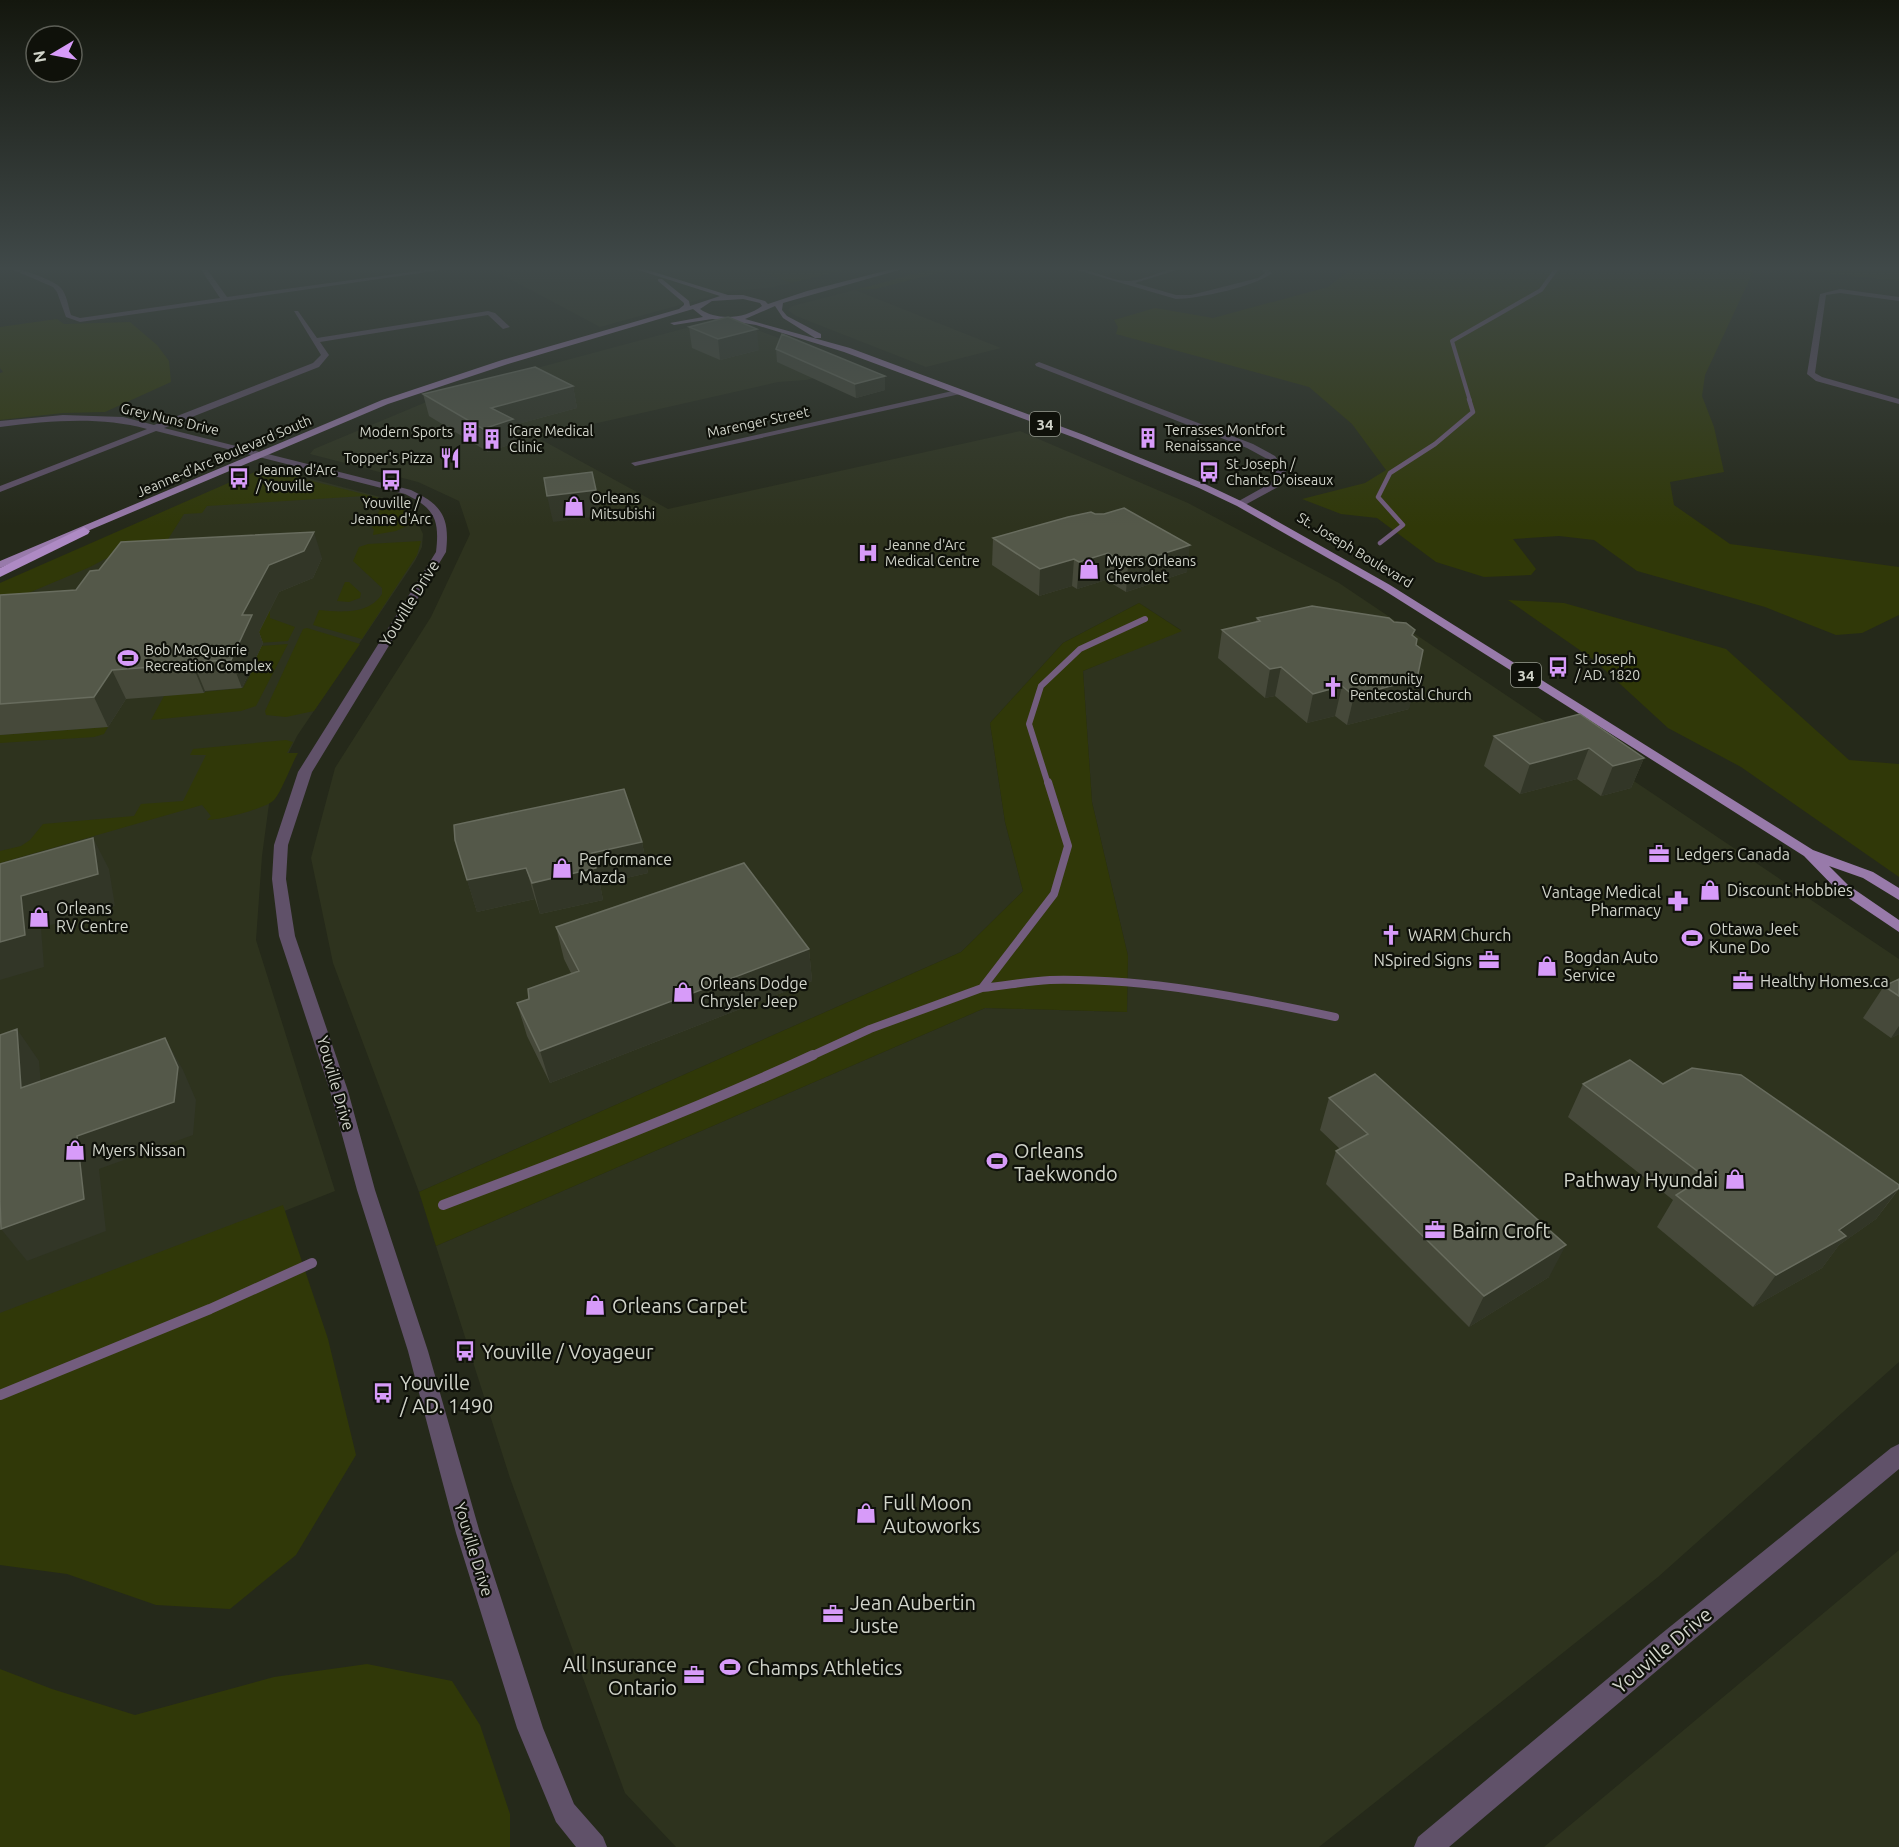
<svg xmlns="http://www.w3.org/2000/svg" width="1899" height="1847" viewBox="0 0 1899 1847" font-family="Ubuntu,sans-serif">
	<rect width="100%" height="100%" fill="#25291a"/>
	<path fill="#2e331e" d="M 493,268 L 751,268 L 791,283 L 768,288 L 731,291 L 600,327 L 495,271 Z
		M 855,290 L 1001,348 L 926,367 L 796,316 L 788,310 L 792,306 Z
		M 701,324 L 755,329 L 856,367 L 806,380 L 778,382 L 558,432 L 540,439 L 668,509 L 1020,431 L 1188,503 L 1339,583 L 1899,959 L 1899,1362 L 1658,1577 L 1319,1847 L 676,1847 L 625,1793 L 510,1478 L 436,1246 L 985,1008 L 1127,1012 L 1128,956 L 1092,802 L 1083,671 L 1181,630 L 1139,603 L 1063,643 L 990,723 L 1005,822 L 1023,891 L 961,952 L 419,1192 L 333,963 L 311,858 L 335,768 L 431,617 L 470,534 L 459,501 L 418,482 L 310,454 L 314,449 L 455,390 Z
		M 268,470 L 297,475 L 388,499 L 404,507 L 415,517 L 423,534 L 422,547 L 415,561 L 297,736 L 271,789 L 262,856 L 256,940 L 335,1191 L 0,1323 L 0,589 Z
		M 1899,1550 L 1899,1847 L 1544,1847 Z"/>
	<path fill="#303808" d="M 751,268 L 854,268 L 791,283 Z
		M 936,268 L 958,268 L 875,289 L 855,290 Z
		M 1352,268 L 1755,268 L 1705,375 L 1702,396 L 1714,427 L 1724,472 L 1670,482 L 1674,505 L 1730,544 L 1899,567 L 1899,615 L 1862,633 L 1836,635 L 1765,607 L 1637,571 L 1594,540 L 1559,536 L 1513,539 L 1536,569 L 1531,575 L 1484,577 L 1436,562 L 1377,518 L 1341,514 L 1302,499 L 1365,483 L 1386,470 L 1352,424 L 1309,387 L 1116,334 L 1118,327 L 1114,320 L 1155,308 L 1213,318 L 1328,287 Z
		M 1777,268 L 1899,268 L 1899,281 Z
		M 57,319 L 64,324 L 130,322 L 157,345 L 169,361 L 171,382 L 105,412 L 63,413 L 0,420 L 0,373 L 3,372 L 0,368 L 0,327 Z
		M 269,470 L 379,498 L 375,506 L 370,502 L 362,503 L 364,496 L 207,506 L 202,513 L 184,514 L 165,544 L 105,559 L 90,567 L 0,605 L 0,583 L 235,480 L 246,478 L 243,477 L 257,471 Z
		M 384,499 L 402,508 L 415,522 L 396,531 L 373,535 L 374,529 L 372,528 Z
		M 421,541 L 417,555 L 362,639 L 313,625 L 319,610 C 340,612 369,615 382,594 L 382,588 L 353,561 L 359,547 L 368,544 Z
		M 345,582 L 349,582 L 361,593 L 360,598 L 349,602 L 337,601 Z
		M 1508,600 L 1564,603 L 1726,649 L 1849,760 L 1899,764 L 1899,877 L 1741,767 L 1668,728 L 1594,660 Z
		M 1139,603 L 1182,631 L 1083,671 L 1092,802 L 1128,956 L 1127,1012 L 985,1008 L 436,1246 L 419,1192 L 961,952 L 1023,891 L 1005,822 L 990,723 L 1063,643 Z
		M 270,610 L 270,618 L 295,627 L 288,641 L 242,644 L 265,612 Z
		M 307,628 L 360,644 L 314,711 L 286,717 L 266,715 L 265,711 L 303,629 Z
		M 288,644 L 256,706 L 241,711 L 151,720 L 164,696 L 243,688 L 253,670 L 249,670 L 261,646 Z
		M 108,727 L 104,734 L 94,737 L 0,743 L 0,735 Z
		M 286,740 L 293,742 L 287,753 L 298,753 C 292,763 281,793 274,800 C 265,809 220,820 207,820 L 211,816 L 202,805 L 0,863 L 0,851 L 21,846 L 30,840 L 43,824 L 134,816 L 141,804 L 183,801 L 206,755 L 190,755 L 193,749 Z
		M 283,1205 L 328,1339 L 356,1455 L 296,1555 L 230,1609 L 156,1605 L 67,1574 L 0,1565 L 0,1313 Z
		M 367,1664 L 452,1681 L 480,1725 L 510,1814 L 510,1847 L 0,1847 L 0,1669 L 52,1689 L 135,1715 L 274,1677 Z"/>
	<g fill="none" stroke-linecap="round" stroke-linejoin="round">
		<path stroke="#735d7e" stroke-width="4" d="M 1470,401 L 1452,341 L 1541,290 L 1557,268"/>
		<path stroke="#735d7e" stroke-width="4.5" d="M 1380,543 L 1403,525 L 1378,497 L 1390,473 L 1435,444 L 1473,412 L 1469,399"/>
		<path stroke="#735d7e" stroke-width="6" d="M 1048,784 L 1029,724 L 1041,686 L 1080,649 L 1145,619"/>
		<path stroke="#735d7e" stroke-width="8" d="M 982,988 C 1005,986 1027,981 1050,980 C 1146,978 1242,997 1335,1017
			M 809,1057 L 870,1029 L 982,988 L 1054,894 L 1068,846 L 1048,782"/>
		<path stroke="#735d7e" stroke-width="10" d="M 443,1205 C 568,1158 692,1111 813,1055
			M 0,1395 L 210,1309 L 312,1263"/>
		<path fill="#605169" fill-rule="evenodd" d="M 9,268 C 20,268 54,280 61,288 C 67,295 68,306 71,315 L 80,318 L 220,298 L 200,268 L 206,268 L 227,297 L 440,268 L 455,268 L 80,322 L 66,317 L 57,292 L 53,287 Z
			M 1070,268 C 1090,267 1111,282 1129,281 C 1147,280 1164,268 1183,268 L 1135,283 L 1176,295 L 1191,295 L 1258,278 L 1265,273 L 1261,268 L 1267,268 L 1272,273 C 1257,286 1197,299 1176,299 Z
			M 1840,289 L 1899,297 L 1899,301 L 1840,293 L 1826,295 L 1815,373 L 1822,377 L 1899,399 L 1899,404 L 1816,381 L 1807,374 L 1820,294 Z
			M 294,311 L 298,311 L 317,338 L 488,311 L 495,313 L 510,327 L 503,329 L 488,315 L 320,342 L 329,355 L 319,367 L 164,428 L 411,490 C 442,505 450,517 446,552 L 312,772 L 288,845 L 286,879 L 295,936 L 348,1091 L 375,1190 L 428,1351 L 480,1533 L 543,1728 L 574,1804 L 603,1837 L 607,1847 L 576,1847 L 556,1822 L 517,1728 L 456,1533 L 408,1351 L 357,1190 L 330,1091 L 279,936 L 272,879 L 274,845 L 298,772 L 436,552 C 440,519 434,508 405,494 L 156,431 L 0,492 L 0,486 L 147,429 C 98,416 50,421 0,427 L 0,421 L 63,415 L 123,417 L 154,425 L 313,363 L 321,355 Z
			M 1039,362 L 1253,444 L 1275,456 L 1286,471 L 1278,487 L 1243,506 L 1237,506 L 1237,502 L 1271,483 L 1276,471 L 1269,460 L 1247,448 L 1036,366 L 1035,364 Z
			M 957,390 L 961,392 L 960,394 L 635,466 L 631,463 Z
			M 1899,1444 L 1899,1469 L 1679,1652 L 1449,1847 L 1414,1847 L 1418,1837 L 1661,1634 L 1891,1448 Z"/>
		<path fill="#987aaa" fill-rule="evenodd" d="M 632,268 L 641,268 L 728,295 L 743,295 L 765,301 L 768,304 L 807,291 L 896,268 L 906,268 L 783,303 L 782,310 L 787,316 L 821,334 L 821,338 L 815,338 L 783,318 L 775,306 L 745,319 L 850,348 L 1084,435 L 1205,484 L 1243,502 L 1390,585 L 1813,850 L 1873,872 L 1899,888 L 1899,900 L 1863,878 L 1829,866 L 1848,885 L 1899,920 L 1899,932 L 1838,891 L 1804,856 L 1382,589 L 1237,506 L 1199,488 L 1078,439 L 844,352 L 756,325 L 731,321 L 712,319 L 674,325 L 670,323 L 703,317 L 693,309 L 508,364 L 388,404 L 0,568 L 0,561 L 382,400 L 502,360 L 679,309 L 684,305 L 684,303 L 658,281 L 658,279 L 662,279 L 689,301 L 690,306 L 720,296 ZM 743,299 L 760,303 L 762,306 C 745,319 717,321 700,309 L 712,301 Z"/>
		<path fill="#ae8ac4" fill-rule="evenodd" d="M 84,527 L 90,531 L 88,534 L 0,577 L 0,568 Z"/>
	</g>
	<path fill="#46493a" d="M 689,327 L 759,350 L 720,360 L 692,348 Z
		M 776,349 L 885,376 L 885,390 L 856,398 L 777,362 Z
		M 573,386 L 577,408 L 514,425 L 517,442 L 488,452 L 429,416 L 423,394 Z
		M 1068,517 L 1187,572 L 1126,592 L 1106,580 L 1077,589 L 1072,586 L 1039,596 L 992,565 L 993,538 Z
		M 322,558 L 313,578 L 279,592 L 259,632 L 263,643 L 242,688 L 205,691 L 204,693 L 126,699 L 108,727 L 0,735 L 0,595 L 76,590 L 99,570 Z
		M 1257,618 L 1414,636 L 1409,709 L 1347,725 L 1335,716 L 1307,723 L 1275,696 L 1265,698 L 1218,658 L 1222,630 L 1256,622 Z
		M 1580,714 L 1644,758 L 1631,788 L 1601,796 L 1577,779 L 1520,794 L 1484,766 L 1494,736 Z
		M 455,840 L 642,842 L 648,873 L 600,884 L 603,900 L 540,914 L 535,899 L 477,912 Z
		M 556,927 L 809,949 L 812,981 L 550,1083 L 527,1036 L 517,1003 L 529,999 L 571,973 L 564,959 Z
		M 1899,979 L 1899,1034 L 1891,1038 L 1863,1018 L 1884,986 Z
		M 1583,1084 L 1663,1084 L 1899,1185 L 1899,1189 L 1876,1219 L 1839,1245 L 1822,1268 L 1753,1307 L 1657,1227 L 1673,1200 L 1568,1117 Z
		M 1329,1098 L 1549,1277 L 1469,1327 L 1326,1184 L 1336,1151 L 1340,1149 L 1320,1130 Z"/>
	<path fill="#323627" d="M 757,329 L 759,350 L 720,360 L 718,339 Z
		M 885,376 L 885,390 L 856,398 L 855,384 Z
		M 573,386 L 577,408 L 514,425 L 517,442 L 488,452 L 483,429 L 491,408 Z
		M 596,490 L 601,516 L 553,522 L 547,496 Z
		M 314,532 L 322,558 L 313,578 L 279,592 L 259,632 L 263,643 L 242,688 L 231,660 L 242,615 L 269,565 Z
		M 1190,545 L 1187,572 L 1126,592 L 1128,565 Z
		M 1108,553 L 1106,580 L 1077,589 L 1079,562 Z
		M 1074,559 L 1072,586 L 1039,596 L 1040,569 Z
		M 193,662 L 205,691 L 204,693 L 192,664 Z
		M 1281,667 L 1275,696 L 1265,698 L 1270,669 Z
		M 112,670 L 126,699 L 108,727 L 94,697 Z
		M 1417,679 L 1409,709 L 1347,725 L 1354,696 Z
		M 1342,686 L 1335,716 L 1307,723 L 1313,694 Z
		M 1589,748 L 1577,779 L 1520,794 L 1530,764 Z
		M 1644,758 L 1631,788 L 1601,796 L 1613,766 Z
		M 93,838 L 109,869 L 115,906 L 41,928 L 44,967 L 0,980 L 0,942 L 21,896 Z
		M 642,842 L 648,873 L 600,884 L 603,900 L 540,914 L 532,883 L 592,853 Z
		M 526,868 L 535,899 L 477,912 L 467,880 Z
		M 809,949 L 812,981 L 550,1083 L 540,1051 Z
		M 1899,1026 L 1899,1034 L 1891,1038 Z
		M 17,1029 L 39,1061 L 44,1121 L 21,1088 Z
		M 165,1038 L 183,1070 L 196,1100 L 193,1135 L 99,1169 L 106,1231 L 27,1261 L 1,1229 L 77,1136 Z
		M 1899,1188 L 1876,1219 L 1839,1245 L 1822,1268 L 1753,1307 L 1776,1275 Z
		M 1566,1245 L 1549,1277 L 1469,1327 L 1484,1296 Z"/>
	<path fill="#545849" stroke="#686c5e" stroke-width="1.5" d="M 728,317 L 757,329 L 718,339 L 689,327 Z
		M 782,334 L 885,376 L 855,384 L 776,349 Z
		M 535,367 L 573,386 L 491,408 L 513,419 L 483,429 L 423,394 Z
		M 592,472 L 596,490 L 547,496 L 544,478 Z
		M 1124,508 L 1190,545 L 1128,565 L 1108,553 L 1079,562 L 1074,559 L 1040,569 L 993,538 L 1068,517 L 1091,512 L 1095,514 L 1104,514 Z
		M 314,532 L 304,551 L 269,565 L 242,615 L 252,615 L 231,660 L 193,662 L 192,664 L 112,670 L 94,697 L 0,704 L 0,595 L 76,590 L 90,571 L 99,570 L 121,542 Z
		M 1312,606 L 1389,618 L 1394,622 L 1406,623 L 1415,630 L 1412,635 L 1417,639 L 1416,645 L 1423,650 L 1417,679 L 1354,696 L 1342,686 L 1313,694 L 1281,667 L 1270,669 L 1222,630 L 1260,621 L 1257,618 Z
		M 1580,714 L 1644,758 L 1613,766 L 1589,748 L 1530,764 L 1494,736 Z
		M 624,789 L 642,842 L 592,853 L 596,868 L 532,883 L 526,868 L 467,880 L 455,840 L 454,825 Z
		M 93,838 L 98,874 L 21,896 L 25,935 L 0,942 L 0,864 Z
		M 744,863 L 809,949 L 540,1051 L 517,1003 L 529,999 L 528,989 L 579,971 L 556,927 Z
		M 1899,979 L 1899,996 L 1884,986 Z
		M 17,1029 L 21,1088 L 165,1038 L 178,1067 L 174,1102 L 77,1136 L 84,1199 L 1,1229 L 0,1201 L 0,1035 Z
		M 1630,1060 L 1663,1084 L 1692,1068 L 1741,1075 L 1899,1185 L 1899,1188 L 1839,1230 L 1846,1236 L 1776,1275 L 1676,1195 L 1705,1177 L 1583,1084 Z
		M 1375,1074 L 1566,1245 L 1484,1296 L 1336,1151 L 1368,1134 L 1329,1098 Z"/>
	<linearGradient id="sky" x2="0" y2="1"><stop stop-color="#14170e"/><stop offset="0.51" stop-color="#404949"/><stop offset="1" stop-color="#404949" stop-opacity="0"/></linearGradient>
	<rect width="1899" height="526" fill="url(#sky)"/>
	<defs>
		<g id="building-bare" transform="scale(1.62)"><path d="M-4-6H4V6H1V3H-1V6H-4ZM-2.5-4.3h1.7v1.8h-1.7ZM.8-4.3h1.7v1.8H.8ZM-2.5-1h1.7V.8h-1.7ZM.8-1h1.7V.8H.8Z" fill="#d79bf9" stroke="#0f110a" stroke-width="2.5" paint-order="stroke"/></g>
		<g id="restaurant-bare" transform="scale(1.62)"><path d="M-5-6h1v4h1v-4h1v4h1v-4h1v5L-1.5 .5V6h-2V.5L-5-1ZM5-6V6H3V1.5H1.5Q1.5-4 5-6Z" fill="#d79bf9" stroke="#0f110a" stroke-width="2.5" paint-order="stroke"/></g>
		<g id="bus-bare" transform="scale(1.62)"><path d="M-5-6H5V4H4V6H2V4H-2V6H-4V4H-5ZM-3.5-4V0h7V-4ZM-3.5 1.2v1.5H-2V1.2ZM2 1.2v1.5H3.5V1.2Z" fill="#d79bf9" stroke="#0f110a" stroke-width="2.5" paint-order="stroke"/></g>
		<g id="shop-bare" transform="scale(1.62)"><path d="M-5-2.5h2.3a2.7 3.5 0 0 1 5.4 0H5L5.5 6h-11ZM-1.5-2.5h3a1.5 2.3 0 0 0-3 0Z" fill="#d79bf9" stroke="#0f110a" stroke-width="2.5" paint-order="stroke"/></g>
		<g id="hospital-bare" transform="scale(1.62)"><path d="M-5-5h3v3.5h4V-5h3V5h-3V1.5h-4V5h-3Z" fill="#d79bf9" stroke="#0f110a" stroke-width="2.5" paint-order="stroke"/></g>
		<g id="stadium-bare" transform="scale(1.62)"><path d="M0-5a6.5 5 0 1 0 0 10a6.5 5 0 1 0 0-10ZM-3.5-1.8h7v3.6h-7Z" fill="#d79bf9" stroke="#0f110a" stroke-width="2.5" paint-order="stroke"/></g>
		<g id="church-bare" transform="scale(1.62)"><path d="M-1.2-6h2.4v3.5h3.3v2.4h-3.3V6h-2.4V-.1h-3.3v-2.4h3.3Z" fill="#d79bf9" stroke="#0f110a" stroke-width="2.5" paint-order="stroke"/></g>
		<g id="office-bare" transform="scale(1.62)"><path d="M-6-3h4V-5.5h4V-3h4V5H-6ZM-1-4.5V-3h2v-1.5ZM-6 0V1H6V0Z" fill="#d79bf9" stroke="#0f110a" stroke-width="2.5" paint-order="stroke"/></g>
		<g id="pharmacy-bare" transform="scale(1.62)"><path d="M-2-6h4v4h4v4h-4v4h-4v-4h-4v-4h4Z" fill="#d79bf9" stroke="#0f110a" stroke-width="2.5" paint-order="stroke"/></g>
	</defs>
	<g fill-rule="evenodd">
		<use href="#building-bare" x="470" y="432"/>
		<use href="#building-bare" x="1148" y="438"/>
		<use href="#building-bare" x="492" y="439"/>
		<use href="#restaurant-bare" x="450" y="458"/>
		<use href="#bus-bare" x="1209" y="472"/>
		<use href="#bus-bare" x="239" y="478"/>
		<use href="#bus-bare" x="391" y="480"/>
		<use href="#shop-bare" x="574" y="506"/>
		<use href="#hospital-bare" x="868" y="553"/>
		<use href="#shop-bare" x="1089" y="569"/>
		<use href="#stadium-bare" x="128" y="658"/>
		<use href="#bus-bare" x="1558" y="667"/>
		<use href="#church-bare" x="1333" y="687"/>
		<use href="#office-bare" x="1659" y="854"/>
		<use href="#shop-bare" x="562" y="868"/>
		<use href="#shop-bare" x="1710" y="890"/>
		<use href="#pharmacy-bare" x="1678" y="901"/>
		<use href="#shop-bare" x="39" y="917"/>
		<use href="#church-bare" x="1391" y="935"/>
		<use href="#stadium-bare" x="1692" y="938"/>
		<use href="#office-bare" x="1489" y="960"/>
		<use href="#shop-bare" x="1547" y="966"/>
		<use href="#office-bare" x="1743" y="981"/>
		<use href="#shop-bare" x="683" y="992"/>
		<use href="#shop-bare" x="75" y="1150"/>
		<use href="#stadium-bare" x="997" y="1161"/>
		<use href="#shop-bare" x="1735" y="1179"/>
		<use href="#office-bare" x="1435" y="1230"/>
		<use href="#shop-bare" x="595" y="1305"/>
		<use href="#bus-bare" x="465" y="1351"/>
		<use href="#bus-bare" x="383" y="1393"/>
		<use href="#shop-bare" x="866" y="1513"/>
		<use href="#office-bare" x="833" y="1614"/>
		<use href="#stadium-bare" x="730" y="1667"/>
		<use href="#office-bare" x="694" y="1675"/>
	</g>
	<g text-anchor="middle" dominant-baseline="central" stroke-width="4.5" stroke-linejoin="round" paint-order="stroke">
		<g font-size="14" fill="#d1d4ca" stroke="#0f110a">
			<text transform="translate(170 419) rotate(13)">Grey Nuns Drive</text>
			<text transform="translate(758 422) rotate(-12)">Marenger Street</text>
			<text transform="translate(224 456) rotate(-23)">Jeanne-d'Arc Boulevard South</text>
			<text transform="translate(1355 550) rotate(31)">St. Joseph Boulevard</text>
		</g>
		<g font-size="14" fill="#d1d4ca" stroke="#0f110a" text-anchor="start">
			<text x="1165" y="430">Terrasses Montfort<tspan x="1165" dy="16">Renaissance</tspan></text>
			<text x="509" y="431">iCare Medical<tspan x="509" dy="16">Clinic</tspan></text>
			<text x="453" y="432" text-anchor="end">Modern Sports</text>
			<text x="433" y="458" text-anchor="end">Topper's Pizza</text>
			<text x="1226" y="464">St Joseph /<tspan x="1226" dy="16">Chants D'oiseaux</tspan></text>
			<text x="256" y="470">Jeanne d'Arc<tspan x="256" dy="16">/ Youville</tspan></text>
			<text x="591" y="498">Orleans<tspan x="591" dy="16">Mitsubishi</tspan></text>
			<text x="391" y="503" text-anchor="middle">Youville /<tspan x="391" dy="16">Jeanne d'Arc</tspan></text>
			<text x="885" y="545">Jeanne d'Arc<tspan x="885" dy="16">Medical Centre</tspan></text>
			<text x="1106" y="561">Myers Orleans<tspan x="1106" dy="16">Chevrolet</tspan></text>
			<text x="145" y="650">Bob MacQuarrie<tspan x="145" dy="16">Recreation Complex</tspan></text>
			<text x="1575" y="659">St Joseph<tspan x="1575" dy="16">/ AD. 1820</tspan></text>
			<text x="1350" y="679">Community<tspan x="1350" dy="16">Pentecostal Church</tspan></text>
		</g>
		<g fill="#0f110a" stroke="#979a90" stroke-width="1.5">
			<rect x="1030" y="412" width="30" height="24" rx="4.5"/>
			<rect x="1511" y="663" width="30" height="24" rx="4.5"/>
		</g>
		<g font-size="15" font-weight="bold" fill="#d1d4ca">
			<text x="1045" y="424">34</text>
			<text x="1526" y="675">34</text>
		</g>
		<g font-size="16" fill="#d1d4ca" stroke="#0f110a">
			<text transform="translate(409 603) rotate(-58)">Youville Drive</text>
			<text transform="translate(336 1083) rotate(74)">Youville Drive</text>
			<text transform="translate(474 1549) rotate(73)">Youville Drive</text>
		</g>
		<g font-size="16" fill="#d1d4ca" stroke="#0f110a" text-anchor="start">
			<text x="1676" y="854">Ledgers Canada</text>
			<text x="579" y="859">Performance<tspan x="579" dy="18">Mazda</tspan></text>
			<text x="1727" y="890">Discount Hobbies</text>
			<text x="1661" y="892" text-anchor="end">Vantage Medical<tspan x="1661" dy="18">Pharmacy</tspan></text>
			<text x="56" y="908">Orleans<tspan x="56" dy="18">RV Centre</tspan></text>
			<text x="1709" y="929">Ottawa Jeet<tspan x="1709" dy="18">Kune Do</tspan></text>
			<text x="1408" y="935">WARM Church</text>
			<text x="1564" y="957">Bogdan Auto<tspan x="1564" dy="18">Service</tspan></text>
			<text x="1472" y="960" text-anchor="end">NSpired Signs</text>
			<text x="1760" y="981">Healthy Homes.ca</text>
			<text x="700" y="983">Orleans Dodge<tspan x="700" dy="18">Chrysler Jeep</tspan></text>
			<text x="92" y="1150">Myers Nissan</text>
		</g>
		<g font-size="20" fill="#d1d4ca" stroke="#0f110a" text-anchor="start">
			<text x="1014" y="1150">Orleans<tspan x="1014" dy="23">Taekwondo</tspan></text>
			<text x="1718" y="1179" text-anchor="end">Pathway Hyundai</text>
			<text x="1452" y="1230">Bairn Croft</text>
			<text x="612" y="1305">Orleans Carpet</text>
			<text x="482" y="1351">Youville / Voyageur</text>
			<text x="400" y="1382">Youville<tspan x="400" dy="23">/ AD. 1490</tspan></text>
			<text x="883" y="1502">Full Moon<tspan x="883" dy="23">Autoworks</tspan></text>
			<text x="850" y="1602">Jean Aubertin<tspan x="850" dy="23">Juste</tspan></text>
			<text x="677" y="1664" text-anchor="end">All Insurance<tspan x="677" dy="23">Ontario</tspan></text>
			<text x="747" y="1667">Champs Athletics</text>
		</g>
		<g font-size="20" fill="#d1d4ca" stroke="#0f110a">
			<text transform="translate(1662 1650) rotate(-40)">Youville Drive</text>
		</g>
	</g>
	<g transform="translate(54 54) rotate(260)"><circle r="28" fill="#0f110a" stroke="#5d5f57" stroke-width="1.5"/>
	<path d="M0-4.5L10 22L0 15L-10 22Z" fill="#d79bf9"/>
	<text y="-9" font-size="16" font-weight="bold" text-anchor="middle" fill="#d1d4ca">N</text>
	</g>
</svg>
